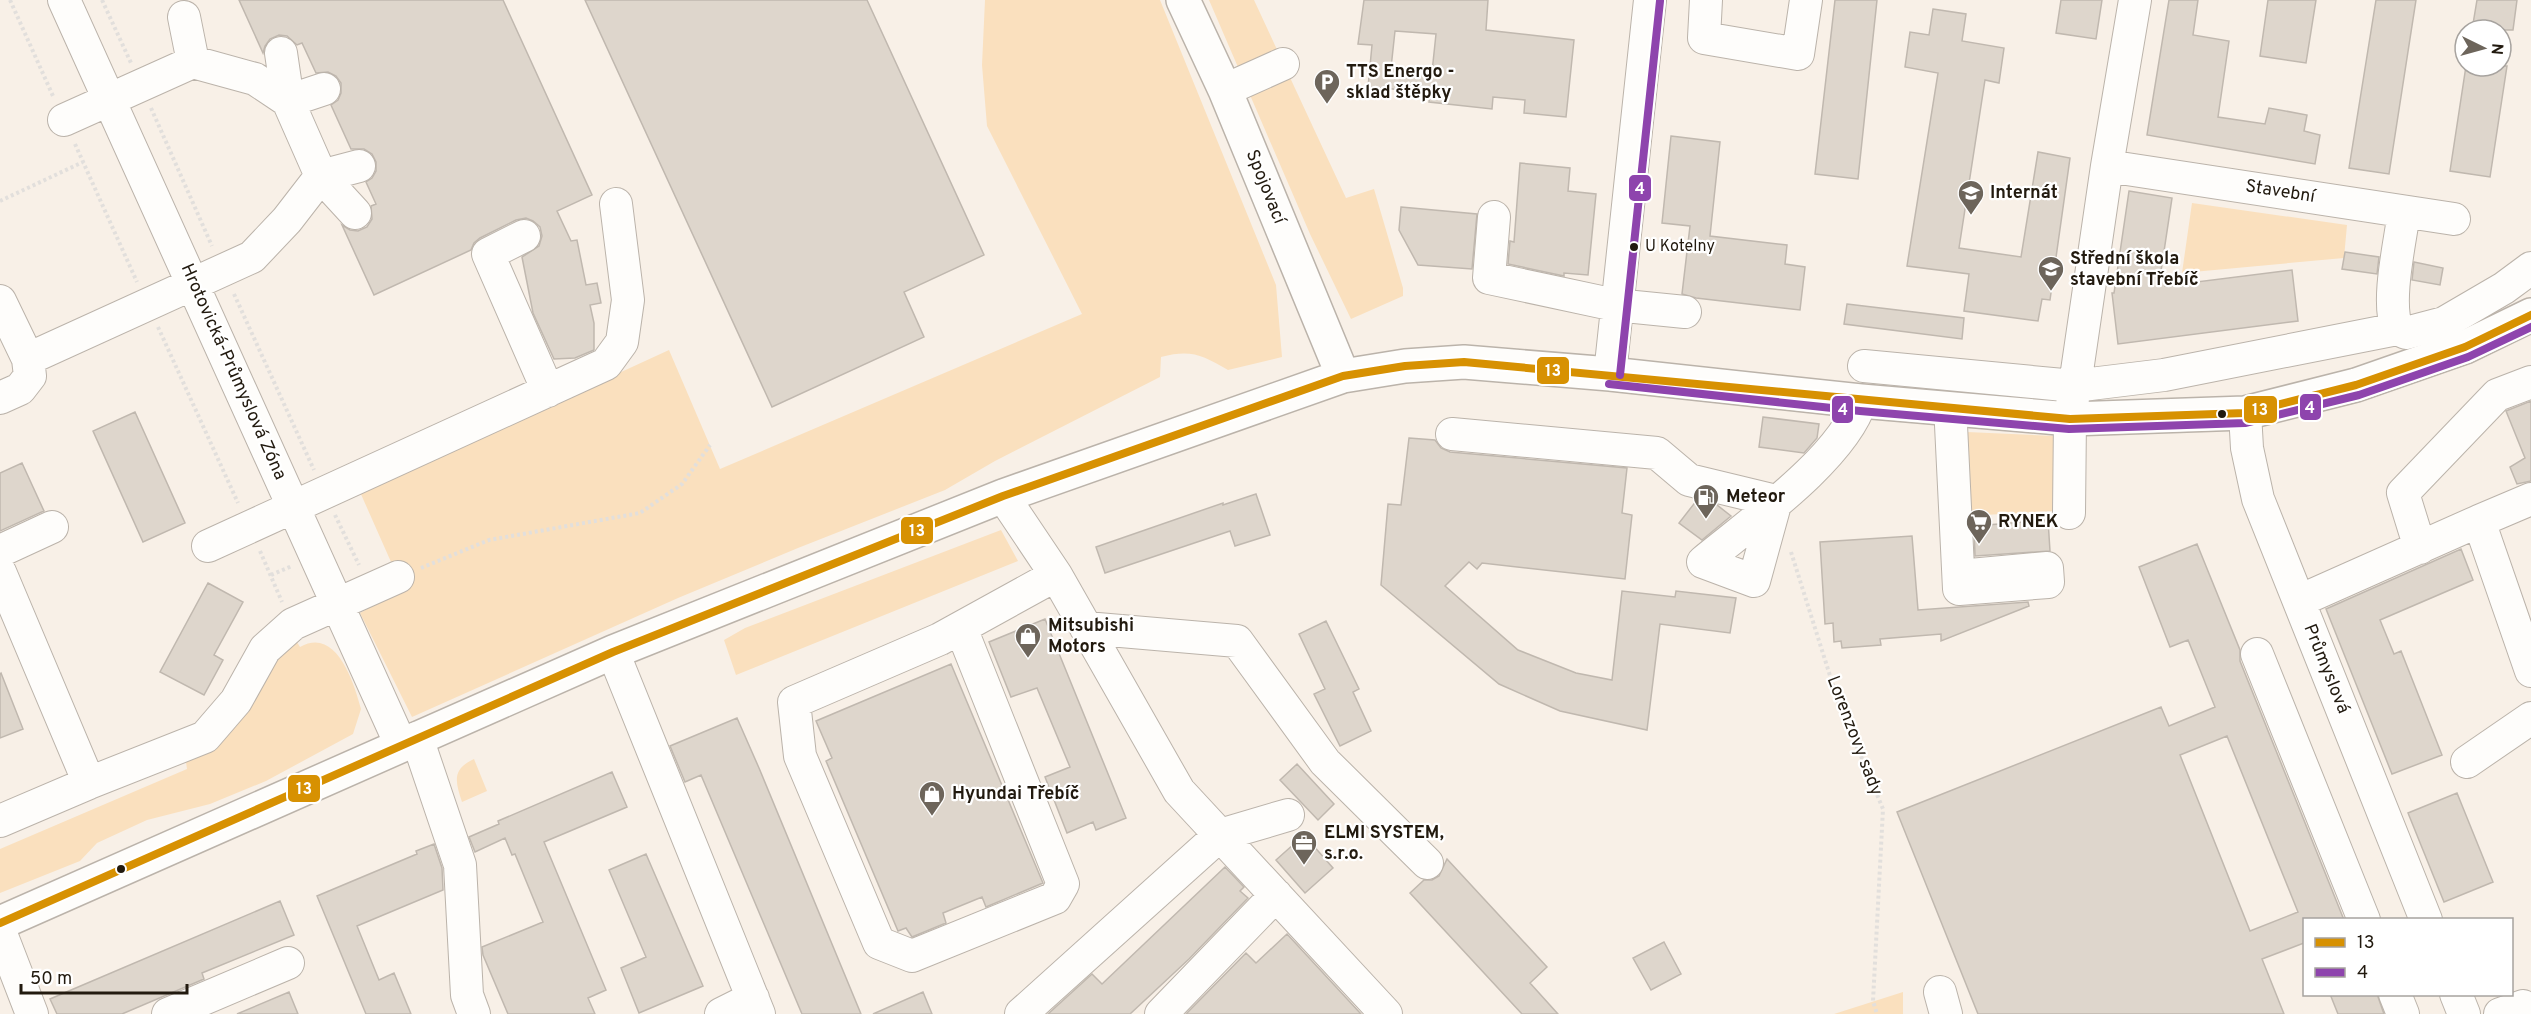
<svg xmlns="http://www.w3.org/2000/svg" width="2531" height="1014" viewBox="0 0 2531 1014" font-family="Overpass,sans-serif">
	<rect width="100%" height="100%" fill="#f8f0e7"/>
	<path fill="#fae0be" d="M 985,0 L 1160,0 L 1276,285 L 1282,357 L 1228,370 C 1202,355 1191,349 1161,357 L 1160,377 L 995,461 L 945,490 L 798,548 L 678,598 L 412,717 L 360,613 L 403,589 L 360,492 L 669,350 L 720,469 L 1082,314 L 987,126 L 982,65 Z
		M 1209,0 L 1254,0 L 1346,198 L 1374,189 L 1403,288 L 1403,296 L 1351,319 L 1310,234 Z
		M 2192,203 L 2347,225 L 2344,258 L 2182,273 Z
		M 1967,432 L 2055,436 L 2052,511 L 1968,516 Z
		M 1001,530 L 1018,561 L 736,675 L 724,640 L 745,628 Z
		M 295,639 L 300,647 C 336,626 354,682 361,709 L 353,734 L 266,781 L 210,804 L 147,820 L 97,843 L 80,861 L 0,893 L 0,849 L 187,769 L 186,762 Z
		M 474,759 L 487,791 L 462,802 C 455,781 452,769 474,759 Z
		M 1903,992 L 1903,1014 L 1834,1014 Z"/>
	<path fill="#ded6cc" stroke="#c0b8af" stroke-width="1.5" fill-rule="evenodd" d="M 239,0 L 503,0 L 592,195 L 557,211 L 571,241 L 577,240 L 586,285 L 597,283 L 601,303 L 590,305 L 594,323 L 594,350 L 575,358 L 554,359 L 533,313 L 522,257 L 539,246 L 542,236 L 540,227 L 533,221 L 526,218 L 516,220 L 480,238 L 474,243 L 471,250 L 374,295 L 342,225 L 350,230 L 358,231 L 367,227 L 372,219 L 371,206 L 376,204 L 366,182 L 372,178 L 376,171 L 376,162 L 372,154 L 364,149 L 351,149 L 331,105 L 338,100 L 341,93 L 341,83 L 336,76 L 328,72 L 316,73 L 302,43 L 297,45 L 287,36 L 279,35 L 270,39 L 265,46 L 263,53 Z
		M 585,0 L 867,0 L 984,255 L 904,292 L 924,337 L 772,407 Z
		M 1364,0 L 1488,0 L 1486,30 L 1574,40 L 1566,117 L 1524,113 L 1525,100 L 1493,97 L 1492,109 L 1429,102 L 1430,92 L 1368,87 L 1372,45 L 1358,44 ZM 1395,31 L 1436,34 L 1432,72 L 1391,68 Z
		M 1835,0 L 1877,0 L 1858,179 L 1815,174 Z
		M 2061,0 L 2102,0 L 2096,39 L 2056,33 Z
		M 2169,0 L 2198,0 L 2193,35 L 2229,41 L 2218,117 L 2265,124 L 2269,108 L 2307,115 L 2304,131 L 2320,135 L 2315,164 L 2147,135 Z
		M 2268,0 L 2316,0 L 2306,63 L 2260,56 Z
		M 2376,0 L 2416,0 L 2389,174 L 2349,168 Z
		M 2477,0 L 2517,0 L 2513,30 L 2472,30 Z
		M 1933,9 L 1966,14 L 1962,41 L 2004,48 L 1999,83 L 1985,80 L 1959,248 L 2021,257 L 2038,152 L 2070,158 L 2050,300 L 2042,299 L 2038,321 L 1964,311 L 1969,274 L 1907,266 L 1938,73 L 1905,67 L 1910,32 L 1929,35 Z
		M 2466,66 L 2507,66 L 2490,177 L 2450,171 Z
		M 1671,136 L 1720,142 L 1710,236 L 1787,245 L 1785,264 L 1805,267 L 1800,310 L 1696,298 L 1682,294 L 1690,226 L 1662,223 Z
		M 1520,163 L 1570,168 L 1568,191 L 1596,194 L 1588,275 L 1564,273 L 1564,276 L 1508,264 L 1510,241 L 1514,242 Z
		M 2129,191 L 2172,198 L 2160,278 L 2166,279 L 2165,286 L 2292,270 L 2298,321 L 2118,344 L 2112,293 L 2114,293 Z
		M 1401,207 L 1477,214 L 1472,269 L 1418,265 L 1399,230 Z
		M 2345,252 L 2379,257 L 2377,274 L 2342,269 Z
		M 2414,262 L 2443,268 L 2440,285 L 2412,280 Z
		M 1847,304 L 1964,318 L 1962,339 L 1844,324 Z
		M 2531,401 L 2531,481 L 2517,484 L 2510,467 L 2525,458 L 2506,411 Z
		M 135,412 L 185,523 L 143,542 L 93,431 Z
		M 1763,417 L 1819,424 L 1817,438 L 1804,453 L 1759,447 Z
		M 1409,438 L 1435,440 L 1441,448 L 1450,452 L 1627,468 L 1622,513 L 1632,515 L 1625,579 L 1482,563 L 1477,569 L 1469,562 L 1445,586 L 1518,650 L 1576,673 L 1612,680 L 1622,591 L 1675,597 L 1676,591 L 1736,598 L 1730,633 L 1660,624 L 1647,730 L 1560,711 L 1499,684 L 1381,585 L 1388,504 L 1401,505 Z
		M 22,463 L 44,511 L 0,531 L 0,473 Z
		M 1256,494 L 1270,535 L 1235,546 L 1230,531 L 1105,573 L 1096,547 L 1223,503 L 1223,505 Z
		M 1697,500 L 1717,505 L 1731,516 L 1702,540 L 1679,523 Z
		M 2048,520 L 2050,551 L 1975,556 L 1974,526 Z
		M 1912,536 L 1918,610 L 2028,602 L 2029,606 L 1941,641 L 1941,634 L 1880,639 L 1881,645 L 1842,648 L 1841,641 L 1834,642 L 1833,623 L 1825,624 L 1820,542 Z
		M 2197,544 L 2240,650 L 2240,661 L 2344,920 L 2304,920 L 2304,943 L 2262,959 L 2284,1014 L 1978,1014 L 1897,812 L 2161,707 L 2169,726 L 2215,707 L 2188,640 L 2170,647 L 2139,567 ZM 2227,736 L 2298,912 L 2250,931 L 2180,755 Z
		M 2461,549 L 2473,580 L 2380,620 L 2394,654 L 2401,651 L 2442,755 L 2392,774 L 2326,609 Z
		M 208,583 L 243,602 L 214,655 L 223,660 L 204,695 L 160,672 Z
		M 1045,619 L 1126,818 L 1096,830 L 1093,822 L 1067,833 L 1045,777 L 1070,767 L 1037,688 L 1011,697 L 989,642 Z
		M 1326,621 L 1359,689 L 1353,692 L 1371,731 L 1340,746 L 1314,694 L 1325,689 L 1299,634 Z
		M 951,664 L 1043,883 L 986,907 L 982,897 L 943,913 L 946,923 L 912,937 L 906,928 L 898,931 L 826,761 L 832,758 L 816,721 Z
		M 1,673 L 23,729 L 0,738 L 0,674 Z
		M 737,718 L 759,768 L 861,1014 L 802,1014 L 701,775 L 685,782 L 670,746 Z
		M 1297,764 L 1334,804 L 1318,820 L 1280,780 Z
		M 612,772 L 627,807 L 544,842 L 606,990 L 588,998 L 595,1014 L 508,1014 L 483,955 L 482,947 L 543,922 L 515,854 L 512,855 L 505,838 L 475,852 L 469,837 L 499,824 L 498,821 Z
		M 2457,793 L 2493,882 L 2444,902 L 2408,813 Z
		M 1304,835 L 1333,868 L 1305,893 L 1276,860 Z
		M 434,844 L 442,868 L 443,890 L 357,926 L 379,980 L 394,973 L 411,1014 L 366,1014 L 317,896 L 417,854 L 416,851 Z
		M 646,854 L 703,986 L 639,1013 L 621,968 L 646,957 L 609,870 Z
		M 1447,859 L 1547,967 L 1530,983 L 1558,1014 L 1522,1014 L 1410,893 L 1424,880 L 1432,880 L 1439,876 Z
		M 1225,867 L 1244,887 L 1240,891 L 1248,898 L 1189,959 L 1130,1014 L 1048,1014 L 1092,974 L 1102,984 Z
		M 280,901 L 294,935 L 202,973 L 204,979 L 122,1014 L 57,1014 L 50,999 Z
		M 1287,934 L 1361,1014 L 1186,1014 L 1246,953 L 1256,963 Z
		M 1664,942 L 1681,974 L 1651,990 L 1633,958 Z
		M 289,992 L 298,1014 L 237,1014 Z
		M 923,992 L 932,1014 L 873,1014 Z
		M 2330,994 L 2377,994 L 2384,1014 L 2338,1014 Z"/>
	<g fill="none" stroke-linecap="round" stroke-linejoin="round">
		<g stroke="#bbb3aa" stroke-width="34">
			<path id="minor" d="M 64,0 L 401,745
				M 1706,0 L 1704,38 L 1798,54 L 1806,0
				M 184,17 L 193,62
				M 281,53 L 288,101 L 324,89
				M 1225,90 L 1283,64
				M 2107,166 L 2454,219
				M 2404,212 C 2400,243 2386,301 2397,329 L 2406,333 L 2444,323 L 2504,288 L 2531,268
				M 355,213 L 321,176 L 359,166
				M 1494,217 L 1489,278 L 1615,305 L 1685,312
				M 524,236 L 488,254 L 548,391
				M 0,301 L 28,359
				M 1864,366 L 2074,386 L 2164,375 L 2397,329
				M 1610,374 L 1650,0
				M 0,398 L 20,389 L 30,376 L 28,359 L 252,257 L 287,220 L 321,176 L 288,101 L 255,79 L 193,62 L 64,120
				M 1950,409 L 1951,425 C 1954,480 1956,534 1959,589 L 2048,582 L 2047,568 L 1959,576
				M 2245,413 L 2247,448 L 2258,499 L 2426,920
				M 1452,434 L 1657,453 L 1689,480 L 1776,501
				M 1003,496 L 1056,575 L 1179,791 L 1386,1014
				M 1776,501 L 1754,581 L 1703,562 C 1750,523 1843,458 1861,401
				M 2069,513 L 2070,419 L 2107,166 L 2135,0
				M 2479,521 L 2531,499
				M 208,546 L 606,364 L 622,342 L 628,300 L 616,204
				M 2420,548 L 2403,493 L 2497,395 L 2531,382
				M 0,551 L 52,527
				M 0,572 L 89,783
				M 2299,601 L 2479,521 L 2531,671
				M 961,628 L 1063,884 L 1055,898 L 912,956 L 879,943 L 800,756 L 794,702 L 940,639 L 1056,575
				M 1086,628 L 1237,641 L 1325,762 L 1427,863
				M 613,652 L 759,1014
				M 2257,654 L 2364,920
				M 417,738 L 460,865 L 467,995 L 474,1014
				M 2467,762 L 2531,718
				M 0,821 L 89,783 L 205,737 L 236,701 L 265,649 L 293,624 L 398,577
				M 0,931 L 32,1014
				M 1940,992 L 1946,1014
				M 2395,994 L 2403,1014
				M 2456,994 L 2464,1014
				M 168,1014 L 288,963
				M 721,1014 L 753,998
				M 1021,1014 L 1220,835 L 1288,815
				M 1161,1014 L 1276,895
				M 2500,1014 L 2523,1006"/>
		</g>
		<g stroke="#bbb3aa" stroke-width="36">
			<path id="major" d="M 1183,0 L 1225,90 L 1343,376
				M 0,923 L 613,652 L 1003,496 L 1343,376 L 1405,366 L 1464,362 L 1610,374 L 1861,401 L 2070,419 L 2245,413 L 2356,385 L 2465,347 L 2531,315"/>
		</g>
		<path stroke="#e2dfdc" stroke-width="4" stroke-dasharray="3 3" stroke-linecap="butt" d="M 10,0 L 53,96
			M 102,0 L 131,63
			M 151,108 L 212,246
			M 75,144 L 137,282
			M 0,201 L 83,162
			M 234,294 L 314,470
			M 158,327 L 238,503
			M 335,515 L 359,565
			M 260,551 L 282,602
			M 1791,552 L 1838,701 L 1883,809 L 1873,1001 L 1877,1014
			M 421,568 L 489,540 L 640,513 L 682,484 L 710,445
			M 271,575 L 292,566"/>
		<use href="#minor" stroke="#fefdfb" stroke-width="32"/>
		<use href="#major" stroke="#fefdfb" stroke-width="33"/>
		<g stroke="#fff" stroke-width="12">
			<path id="bus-1" d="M 0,923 L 613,652 L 1003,496 L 1343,376 L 1405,366 L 1464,362 L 2070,419 L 2245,413 L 2356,385 L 2465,347 L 2531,315"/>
		</g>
		<g stroke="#fff" stroke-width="12">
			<path id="bus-2" d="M 1620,375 L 1660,1
				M 1609,384 L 1860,411 L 2069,429 L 2245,423 L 2359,395 L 2468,357 L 2531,327"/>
		</g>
		<use href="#bus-1" stroke="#d79102" stroke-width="8"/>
		<use href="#bus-2" stroke="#8e44ad" stroke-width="8"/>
	</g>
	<defs>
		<g id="parking-pin" transform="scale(1.35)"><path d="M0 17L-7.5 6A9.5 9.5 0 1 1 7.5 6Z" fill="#6d655b" stroke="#fff"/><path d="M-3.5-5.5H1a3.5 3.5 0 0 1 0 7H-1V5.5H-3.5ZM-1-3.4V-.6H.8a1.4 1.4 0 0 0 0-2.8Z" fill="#fff"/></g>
		<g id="university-pin" transform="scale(1.35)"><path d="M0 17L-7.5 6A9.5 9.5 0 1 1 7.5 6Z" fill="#6d655b" stroke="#fff"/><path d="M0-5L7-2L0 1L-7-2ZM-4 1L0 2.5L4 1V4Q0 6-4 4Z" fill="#fff"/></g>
		<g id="school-pin" transform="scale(1.35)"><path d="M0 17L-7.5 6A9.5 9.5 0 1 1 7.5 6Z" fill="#6d655b" stroke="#fff"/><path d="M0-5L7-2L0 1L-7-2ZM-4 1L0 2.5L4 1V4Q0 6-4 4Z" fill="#fff"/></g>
		<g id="fuel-pin" transform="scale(1.35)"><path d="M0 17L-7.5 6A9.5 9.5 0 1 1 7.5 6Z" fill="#6d655b" stroke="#fff"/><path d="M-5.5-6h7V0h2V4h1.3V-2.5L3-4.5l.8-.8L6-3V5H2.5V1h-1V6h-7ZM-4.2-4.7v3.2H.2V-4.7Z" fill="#fff"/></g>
		<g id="supermarket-pin" transform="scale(1.35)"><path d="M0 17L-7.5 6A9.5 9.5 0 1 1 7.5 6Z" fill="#6d655b" stroke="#fff"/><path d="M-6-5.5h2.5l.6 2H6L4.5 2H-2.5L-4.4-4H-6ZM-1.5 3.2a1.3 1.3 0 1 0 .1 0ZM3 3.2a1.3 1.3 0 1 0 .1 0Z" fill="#fff"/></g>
		<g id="shop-pin" transform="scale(1.35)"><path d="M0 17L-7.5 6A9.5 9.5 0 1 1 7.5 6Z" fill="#6d655b" stroke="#fff"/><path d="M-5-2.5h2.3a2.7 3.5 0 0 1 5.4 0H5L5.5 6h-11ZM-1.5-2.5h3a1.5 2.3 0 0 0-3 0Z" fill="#fff"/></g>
		<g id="office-pin" transform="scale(1.35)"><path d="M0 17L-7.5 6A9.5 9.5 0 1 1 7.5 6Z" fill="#6d655b" stroke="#fff"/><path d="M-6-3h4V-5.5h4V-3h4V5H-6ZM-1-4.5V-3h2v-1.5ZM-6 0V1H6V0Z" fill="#fff"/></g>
	</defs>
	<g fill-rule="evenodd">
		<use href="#parking-pin" x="1327" y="82"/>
		<use href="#university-pin" x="1971" y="193"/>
		<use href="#school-pin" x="2051" y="269"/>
		<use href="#fuel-pin" x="1706" y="497"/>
		<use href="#supermarket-pin" x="1979" y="522"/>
		<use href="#shop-pin" x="1028" y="636"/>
		<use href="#shop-pin" x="932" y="794"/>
		<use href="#office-pin" x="1304" y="843"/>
	</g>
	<g fill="#221a0f" stroke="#fff" stroke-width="2">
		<circle cx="1634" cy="247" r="5"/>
		<circle cx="2222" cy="414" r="5"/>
		<circle cx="121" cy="869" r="5"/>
	</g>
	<g text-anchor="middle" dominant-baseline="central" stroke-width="4.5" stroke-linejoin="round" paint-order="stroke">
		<g font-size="16" fill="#221a0f" stroke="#fff" text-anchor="start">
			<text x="1645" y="247">U Kotelny</text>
		</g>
		<g font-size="18" font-weight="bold" fill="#221a0f" stroke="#fff" text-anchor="start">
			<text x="1346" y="72">TTS Energo -<tspan x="1346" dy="21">sklad štěpky</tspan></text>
			<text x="1990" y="193">Internát</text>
			<text x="2070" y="259">Střední škola<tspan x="2070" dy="21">stavební Třebíč</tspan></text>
			<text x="1726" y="497">Meteor</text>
			<text x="1998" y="522">RYNEK</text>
			<text x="1048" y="626">Mitsubishi<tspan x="1048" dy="21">Motors</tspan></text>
			<text x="952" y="794">Hyundai Třebíč</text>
			<text x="1324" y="833">ELMI SYSTEM,<tspan x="1324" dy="21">s.r.o.</tspan></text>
		</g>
		<g font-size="18" fill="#221a0f" stroke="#fff">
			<text transform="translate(1265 187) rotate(68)">Spojovací</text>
			<text transform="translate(2280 192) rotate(9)">Stavební</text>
			<text transform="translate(233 372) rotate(66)">Hrotovická-Průmyslová Zóna</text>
			<text transform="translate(2326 669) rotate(68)">Průmyslová</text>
			<text transform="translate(1854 736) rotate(69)">Lorenzovy sady</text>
		</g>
	</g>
	<g stroke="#fff" stroke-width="2">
		<rect x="1628" y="174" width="24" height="28" rx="6" fill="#8e44ad"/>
		<rect x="1536" y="356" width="34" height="29" rx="6" fill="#d79102"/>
		<rect x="2299" y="393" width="23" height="28" rx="6" fill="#8e44ad"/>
		<rect x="2243" y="395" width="35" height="29" rx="6" fill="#d79102"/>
		<rect x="1831" y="395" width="23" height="29" rx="6" fill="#8e44ad"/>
		<rect x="900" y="516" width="34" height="29" rx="6" fill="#d79102"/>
		<rect x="287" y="774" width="34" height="29" rx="6" fill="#d79102"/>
	</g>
	<g font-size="16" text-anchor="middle" font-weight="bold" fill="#fff">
		<text x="1640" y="194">4</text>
		<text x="1553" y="376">13</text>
		<text x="2310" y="413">4</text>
		<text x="2260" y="415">13</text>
		<text x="1843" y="415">4</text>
		<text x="917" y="536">13</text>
		<text x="304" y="794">13</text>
	</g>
	<rect x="2303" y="918" width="210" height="78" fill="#ffffff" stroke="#a7a39f" stroke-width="1.5"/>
	<rect x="2315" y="938" width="30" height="9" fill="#d79102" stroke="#a7a39f" stroke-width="1.5"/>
	<text x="2357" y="948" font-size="18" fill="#221a0f">13</text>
	<rect x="2315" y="968" width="30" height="9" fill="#8e44ad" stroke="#a7a39f" stroke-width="1.5"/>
	<text x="2357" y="978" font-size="18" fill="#221a0f">4</text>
	<g transform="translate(2483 48) rotate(95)"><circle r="28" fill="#ffffff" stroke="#a7a39f" stroke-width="1.5"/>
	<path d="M0-4.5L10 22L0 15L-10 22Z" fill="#6d655b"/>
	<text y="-9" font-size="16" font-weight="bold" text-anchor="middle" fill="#221a0f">N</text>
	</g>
	<path d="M21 984v9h166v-9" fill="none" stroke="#221a0f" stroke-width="3"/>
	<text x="30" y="984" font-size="18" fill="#221a0f" stroke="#ffffff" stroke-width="4.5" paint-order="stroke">50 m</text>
</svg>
